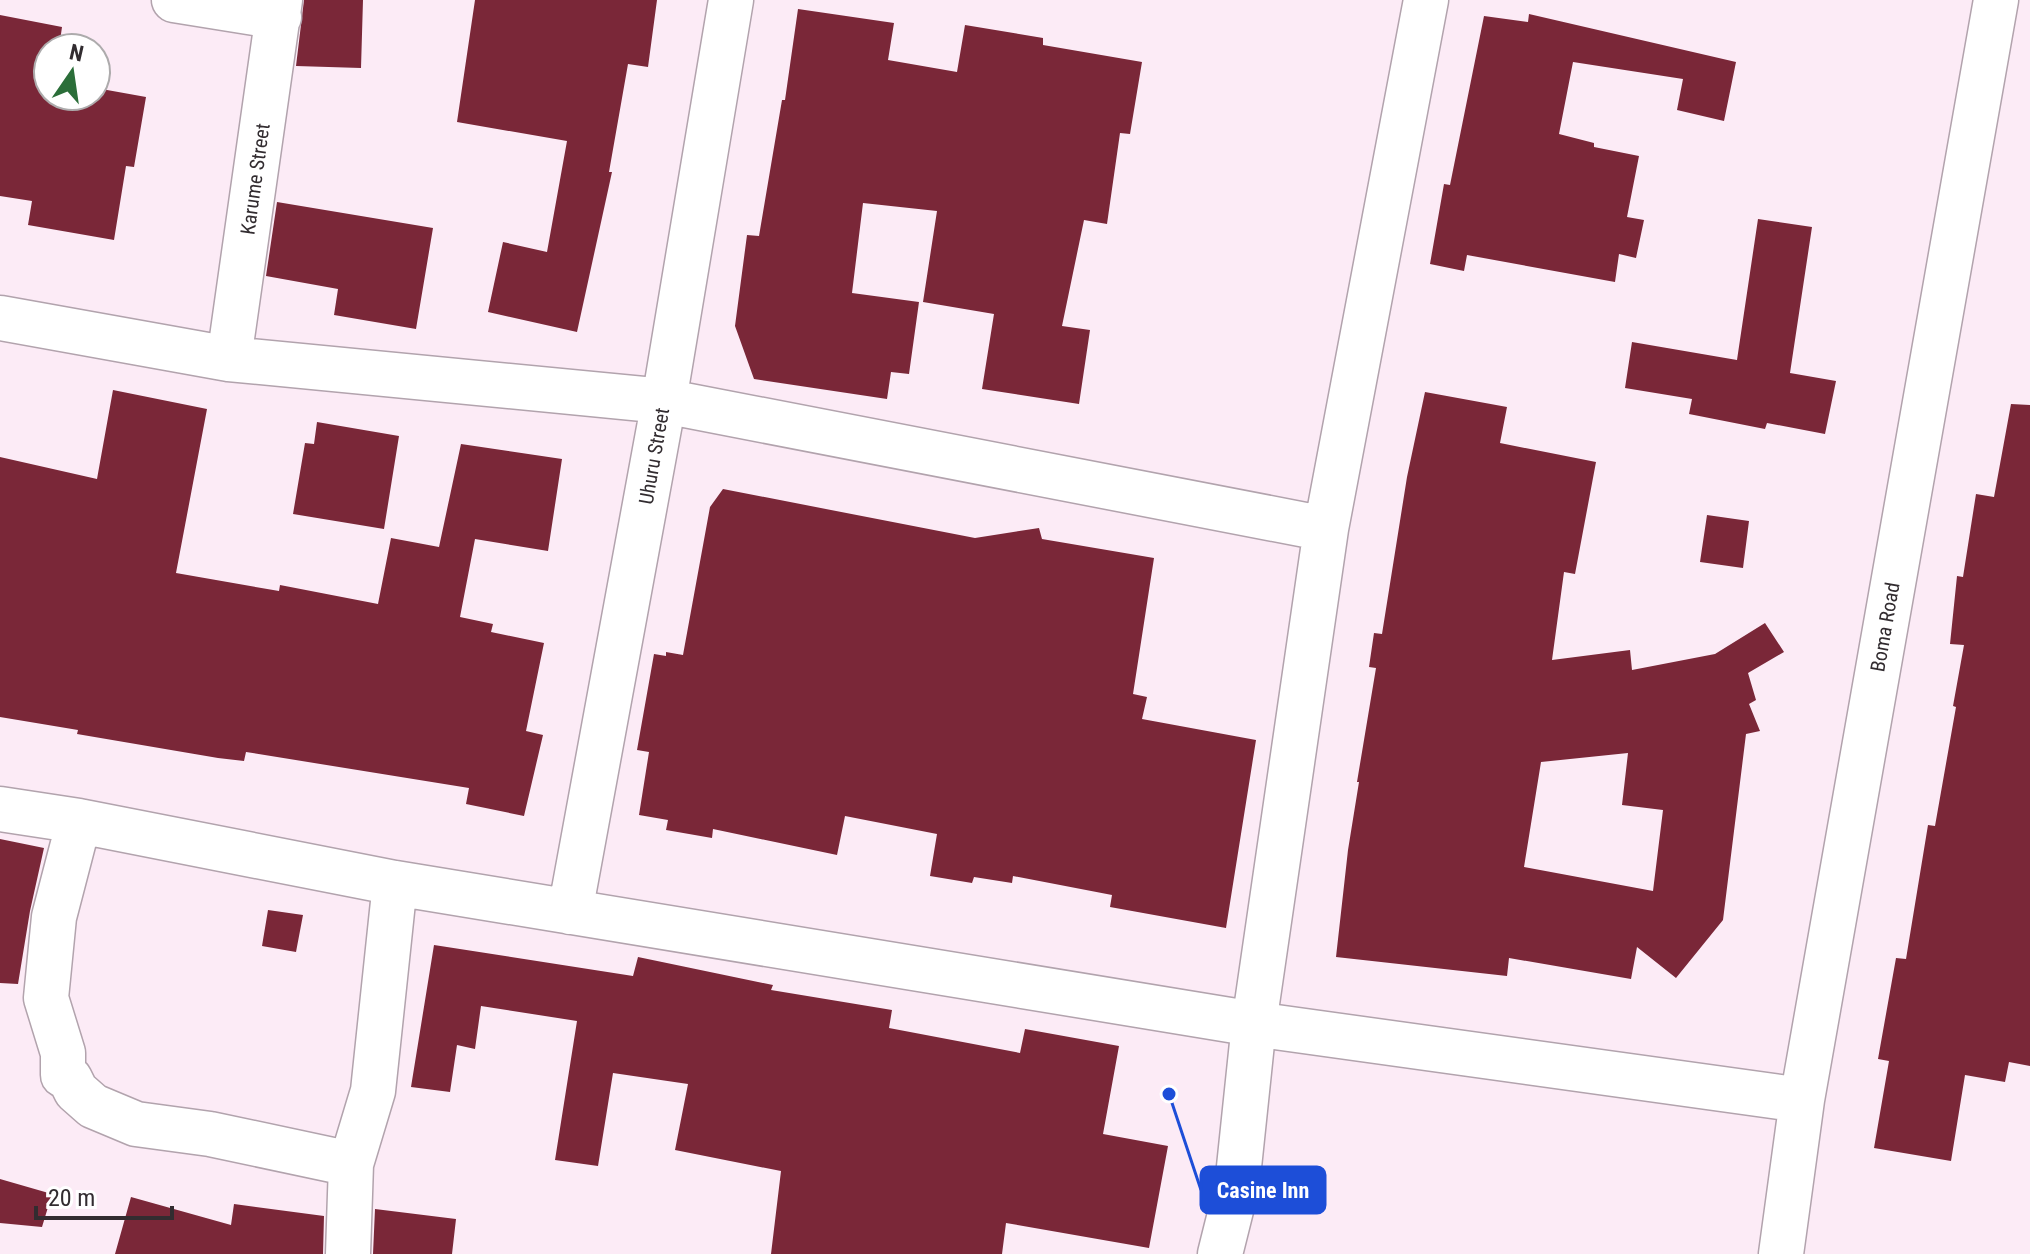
<svg xmlns="http://www.w3.org/2000/svg" width="2030" height="1254" viewBox="0 0 2030 1254" font-family="'Roboto Condensed',sans-serif">
	<rect width="100%" height="100%" fill="#fcebf6"/>
	<path fill="#7a2738" fill-rule="evenodd" d="M 304,0 L 363,0 L 361,68 L 296,66 Z
		M 475,0 L 657,0 L 648,67 L 628,64 L 609,172 L 612,172 L 577,332 L 488,312 L 503,242 L 547,252 L 567,141 L 457,122 Z
		M 798,9 L 894,23 L 888,60 L 957,72 L 965,25 L 1043,38 L 1043,45 L 1142,62 L 1130,134 L 1120,133 L 1107,224 L 1084,220 L 1062,326 L 1090,330 L 1079,404 L 982,389 L 994,314 L 923,302 L 937,211 L 863,203 L 852,293 L 919,302 L 909,374 L 891,372 L 887,399 L 754,379 L 735,326 L 747,235 L 759,236 L 782,100 L 785,100 Z
		M 1529,14 L 1736,62 L 1724,121 L 1677,110 L 1683,79 L 1573,62 L 1559,134 L 1594,143 L 1594,147 L 1639,156 L 1627,217 L 1644,220 L 1636,258 L 1619,254 L 1615,282 L 1467,255 L 1464,271 L 1430,264 L 1444,184 L 1450,185 L 1484,16 L 1528,22 Z
		M 0,15 L 62,27 L 59,48 L 48,48 L 48,96 L 96,96 L 96,88 L 146,97 L 134,167 L 126,166 L 114,240 L 28,225 L 32,201 L 0,196 Z
		M 277,202 L 433,228 L 416,329 L 334,315 L 338,289 L 266,276 Z
		M 1758,219 L 1812,227 L 1790,373 L 1836,381 L 1825,434 L 1767,423 L 1765,429 L 1689,414 L 1692,399 L 1625,388 L 1632,342 L 1737,360 Z
		M 113,390 L 207,409 L 176,573 L 279,591 L 280,585 L 378,604 L 391,538 L 439,547 L 461,444 L 562,459 L 548,551 L 475,539 L 460,617 L 493,624 L 491,632 L 544,643 L 526,731 L 543,735 L 524,816 L 466,804 L 469,788 L 246,752 L 244,761 L 218,758 L 77,734 L 78,730 L 0,717 L 0,457 L 97,479 Z
		M 1425,392 L 1507,407 L 1500,443 L 1596,462 L 1575,574 L 1564,572 L 1552,660 L 1630,650 L 1632,670 L 1715,654 L 1765,623 L 1784,652 L 1748,673 L 1756,700 L 1749,704 L 1760,731 L 1746,734 L 1723,920 L 1676,978 L 1637,947 L 1631,979 L 1509,958 L 1507,976 L 1336,957 L 1348,850 L 1359,782 L 1357,782 L 1376,668 L 1369,667 L 1374,633 L 1382,634 L 1407,477 ZM 1628,753 L 1622,805 L 1663,810 L 1653,891 L 1524,867 L 1541,762 Z
		M 2011,404 L 2030,405 L 2030,1066 L 2009,1062 L 2005,1082 L 1965,1075 L 1951,1161 L 1874,1148 L 1889,1061 L 1878,1059 L 1896,958 L 1906,959 L 1928,825 L 1935,826 L 1956,707 L 1953,706 L 1964,645 L 1950,644 L 1957,576 L 1963,577 L 1976,494 L 1994,497 Z
		M 317,422 L 399,436 L 384,529 L 293,514 L 305,443 L 314,444 Z
		M 723,489 L 975,538 L 1039,528 L 1042,539 L 1154,558 L 1133,694 L 1147,697 L 1142,719 L 1256,740 L 1226,928 L 1110,907 L 1112,895 L 1013,876 L 1012,883 L 974,877 L 972,883 L 930,876 L 937,834 L 845,816 L 837,855 L 713,829 L 712,838 L 666,830 L 668,820 L 639,815 L 649,752 L 637,750 L 654,654 L 666,656 L 666,652 L 683,655 L 710,507 Z
		M 1707,515 L 1749,521 L 1743,568 L 1700,562 Z
		M 0,839 L 44,848 L 30,911 L 18,984 L 0,983 Z
		M 268,910 L 303,915 L 296,952 L 262,946 Z
		M 434,945 L 633,976 L 638,957 L 773,985 L 771,990 L 892,1010 L 889,1028 L 1020,1053 L 1025,1029 L 1119,1046 L 1103,1134 L 1168,1146 L 1149,1248 L 1006,1223 L 1002,1254 L 771,1254 L 781,1171 L 675,1150 L 688,1084 L 613,1073 L 598,1166 L 555,1160 L 577,1021 L 481,1006 L 475,1049 L 457,1045 L 450,1092 L 411,1087 Z
		M 0,1179 L 52,1194 L 42,1227 L 0,1223 Z
		M 131,1197 L 231,1225 L 234,1204 L 324,1216 L 323,1254 L 115,1254 Z
		M 375,1209 L 456,1219 L 452,1254 L 373,1254 Z"/>
	<g fill="none" stroke-linecap="round" stroke-linejoin="round">
		<g stroke="#b2a3ad" stroke-width="47">
			<path id="street" d="M 174,0 L 279,17
				M 0,318 L 229,359 L 664,401 L 1326,529
				M 229,359 L 280,0
				M 0,809 L 79,821 L 395,883 L 1254,1024 L 1802,1100
				M 79,821 L 54,917 L 46,998 L 63,1053 L 63,1075 L 70,1079 L 76,1091 L 93,1106 L 136,1124 L 210,1134 L 351,1164
				M 570,912 L 664,401 L 731,0
				M 348,1254 L 351,1164 L 373,1091 L 395,883
				M 1220,1254 L 1237,1186 L 1254,1024 L 1326,529 L 1426,0
				M 1781,1254 L 1802,1100 L 1996,0"/>
		</g>
		<use href="#street" stroke="#fff" stroke-width="44"/>
	</g>
	<g text-anchor="middle" dominant-baseline="central" stroke-width="8" stroke-linejoin="round" paint-order="stroke">
		<g font-size="20" fill="#322c30" stroke="#fff">
			<text transform="translate(255 179) rotate(-82)">Karume Street</text>
			<text transform="translate(654 456) rotate(-80)">Uhuru Street</text>
			<text transform="translate(1885 627) rotate(-80)">Boma Road</text>
		</g>
	</g>
	<path fill="none" stroke="#1d4ed8" stroke-width="3" d="M1169 1094L1201 1190"/>
	<circle fill="#1d4ed8" stroke="#fff" stroke-width="3" cx="1169" cy="1094" r="8"/>
	<rect fill="#1d4ed8" stroke="#1d4ed8" stroke-width="3" x="1201" y="1167" width="124" height="46" rx="8"/>
	<g font-size="22" text-anchor="middle" font-weight="bold" fill="#fff">
		<text x="1263" y="1198">Casine Inn</text>
	</g>
	<g transform="translate(72 72) rotate(13)"><circle r="38" fill="#ffffff" stroke="#adabac" stroke-width="2"/>
	<path d="M0-6L14 30L0 20L-14 30Z" fill="#2b6e39"/>
	<text y="-12" font-size="22" font-weight="bold" text-anchor="middle" fill="#322c30">N</text>
	</g>
	<path d="M36 1206v12h136v-12" fill="none" stroke="#322c30" stroke-width="4"/>
	<text x="48" y="1206" font-size="24" fill="#322c30" stroke="#ffffff" stroke-width="6" paint-order="stroke">20 m</text>
</svg>
